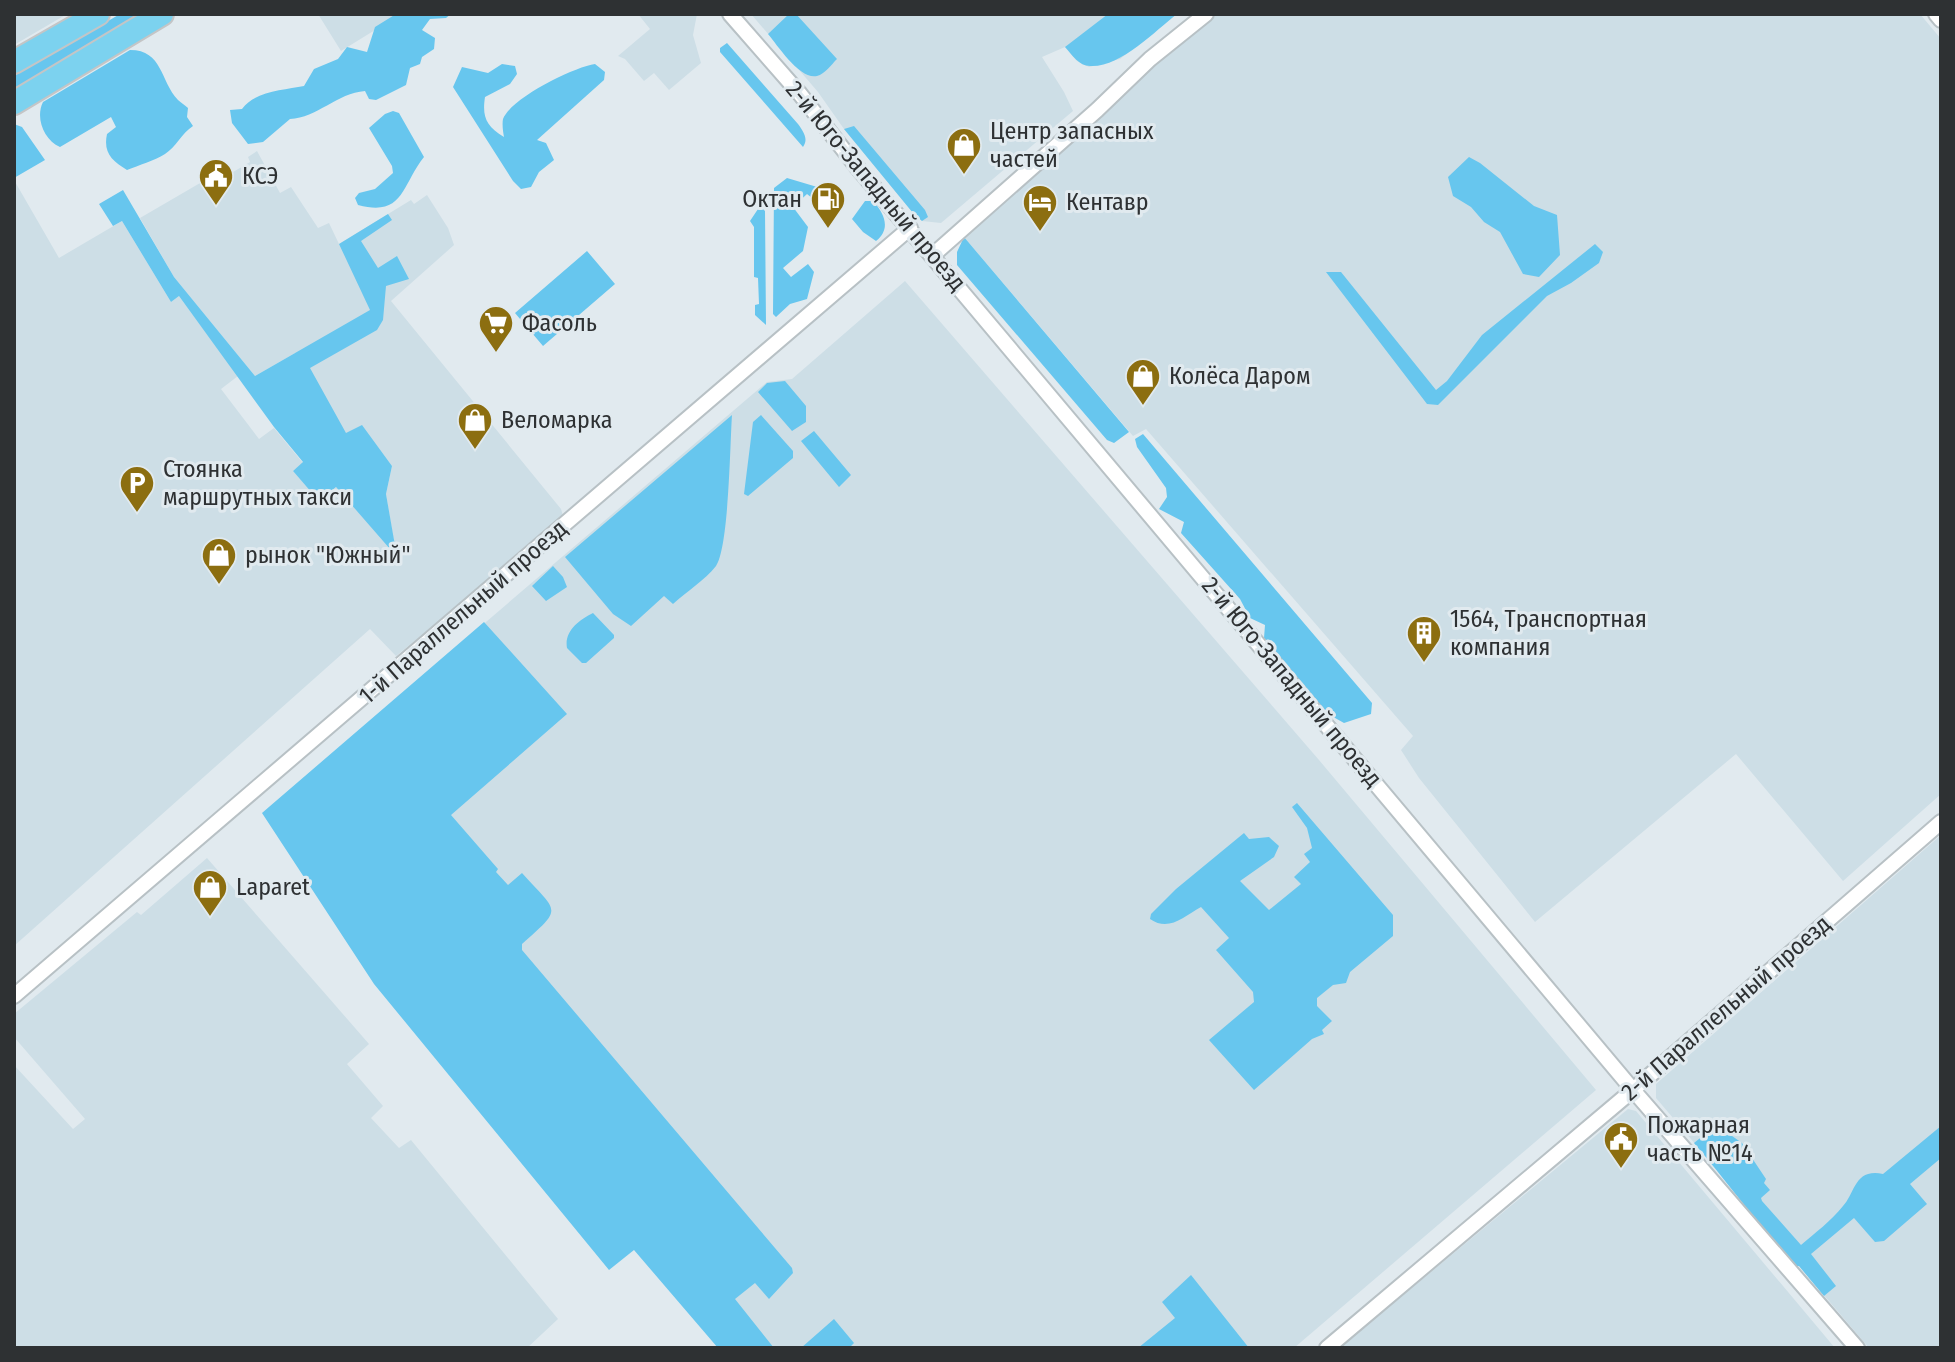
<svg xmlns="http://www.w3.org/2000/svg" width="1955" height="1362" viewBox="0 0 1955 1362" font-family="'Fira Sans Condensed',sans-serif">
	<rect width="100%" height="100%" fill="#e1eaef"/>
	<path fill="#cddee6" d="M 14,14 L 67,14 L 14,45 Z
		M 318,14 L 401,14 L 341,51 Z
		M 638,14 L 697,14 L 693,35 L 701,63 L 669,90 L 654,73 L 644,81 L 625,59 L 618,56 L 650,29 Z
		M 751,14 L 1177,14 L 1120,59 L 1089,67 L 1077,61 L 1065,47 L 1042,57 L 1064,92 L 1073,111 L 941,223 L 922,221 L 913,213 L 844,129 L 818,92 Z
		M 1217,14 L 1920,14 L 1941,39 L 1941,794 L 1843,881 L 1736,754 L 1535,922 L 1419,778 L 1401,750 L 1413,736 L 1146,429 L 1133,436 L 964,237 L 1140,77 Z
		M 257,151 L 280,193 L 291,187 L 318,228 L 329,223 L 339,244 L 411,200 L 414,204 L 427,195 L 448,228 L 454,245 L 391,301 L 561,509 L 564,519 L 396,656 L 370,629 L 14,946 L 14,180 L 59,258 L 122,221 L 171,302 L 179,296 L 238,376 L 221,389 L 259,439 L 274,428 L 303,463 L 293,471 L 320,501 L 336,487 L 396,554 L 386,494 L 392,466 L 362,426 L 341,436 L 295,353 L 255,376 L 174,277 L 140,218 L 219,172 L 223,178 L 250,162 L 248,157 Z
		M 905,281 L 1319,760 L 1596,1090 L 1294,1348 L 724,1348 L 268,808 L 767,382 L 792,379 Z
		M 1941,835 L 1941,1348 L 1869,1348 L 1656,1098 L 1656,1084 Z
		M 207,858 L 369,1044 L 347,1064 L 383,1106 L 371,1118 L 399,1148 L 411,1140 L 558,1319 L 527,1348 L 14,1348 L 14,1065 L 73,1129 L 85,1119 L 14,1037 L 14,1014 L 137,912 L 141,915 Z
		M 1628,1109 L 1636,1111 L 1835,1348 L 1339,1348 Z"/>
	<path fill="#67c6ee" d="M 120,14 L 144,14 L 14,90 L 14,76 Z
		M 396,14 L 451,14 L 446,18 L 430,19 L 422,30 L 435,38 L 434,49 L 422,57 L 420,64 L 410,68 L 406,85 L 376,100 L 369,99 L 365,91 C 337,93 317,118 290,119 L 263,142 L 248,144 L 232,123 L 230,110 L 242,109 C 255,91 284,90 304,86 L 314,69 L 338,59 L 347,47 L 367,52 L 375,27 Z
		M 789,14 L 796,14 L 837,59 C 831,65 825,74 817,76 C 800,80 778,46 768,34 Z
		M 1108,14 L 1177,14 C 1155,31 1120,68 1090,66 C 1079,66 1072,55 1065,47 Z
		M 727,43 L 798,124 C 803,131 809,139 803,147 L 720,52 L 720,48 Z
		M 130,50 C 163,50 160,81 178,100 C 181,103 185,105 188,108 L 187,117 L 193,126 C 182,133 176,147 165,154 C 154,161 139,165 127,170 C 112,161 103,153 107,134 L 116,127 L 111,117 L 60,147 C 44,140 35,118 43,102 Z
		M 502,64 L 515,66 L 517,74 L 510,84 L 485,97 C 482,117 486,126 504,137 C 503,132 502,124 503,119 C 511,98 574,67 595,64 L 605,72 L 604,80 L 537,140 L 546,143 L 554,160 L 539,172 L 531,187 L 521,189 L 513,181 L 453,87 L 462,67 L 488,73 Z
		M 393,111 L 399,113 L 424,157 C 401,186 404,217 358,205 L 355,198 L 359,193 L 375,189 L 393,173 L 392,166 L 369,128 L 385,114 Z
		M 14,124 L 22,127 L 45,160 L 14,178 Z
		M 854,126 L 925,210 L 928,217 L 922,221 L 913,213 L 844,129 Z
		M 1469,157 L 1480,163 L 1534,206 L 1557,215 L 1560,255 L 1539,277 L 1523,274 L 1500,232 L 1484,222 L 1471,207 L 1453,196 L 1448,177 Z
		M 787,178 L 834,192 L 838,197 L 831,203 L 820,191 L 812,198 L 807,194 L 793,207 L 808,227 L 803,251 L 783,268 L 791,277 L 808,264 L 814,272 L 807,299 L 790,304 L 776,317 L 773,314 L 774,188 Z
		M 123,190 L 174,277 L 255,376 L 370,310 L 339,244 L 388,214 L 392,220 L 361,241 L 378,268 L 397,256 L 409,279 L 386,286 L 383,320 L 377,330 L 310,368 L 346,433 L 362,425 L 392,466 L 386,494 L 397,557 L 336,487 L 319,501 L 293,471 L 303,462 L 274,427 L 179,296 L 171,302 L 122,221 L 113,226 L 99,204 Z
		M 865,201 L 873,201 C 885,214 891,229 876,241 L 863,232 L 852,219 Z
		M 760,206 L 765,211 L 766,325 L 755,315 L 755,305 L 759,304 L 758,278 L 754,277 L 754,227 L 750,221 Z
		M 964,237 L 1129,432 L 1114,443 L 1107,440 L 957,265 L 957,252 Z
		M 1595,244 L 1603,252 L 1599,263 L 1571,283 L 1547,296 L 1438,405 L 1427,404 L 1326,272 L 1341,272 L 1436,390 L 1447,381 L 1482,335 Z
		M 587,251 L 615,284 L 543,346 L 515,313 Z
		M 785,381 L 806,406 L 806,422 L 792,431 L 758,392 L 767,383 Z
		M 732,415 C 730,443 729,547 716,566 C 705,580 686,592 673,604 L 664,596 L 631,626 L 613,614 L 565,557 Z
		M 761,415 L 793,451 L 793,458 L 748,496 L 744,494 L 753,422 Z
		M 814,431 L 851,475 L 839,487 L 801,441 Z
		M 1143,434 L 1372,703 L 1371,714 L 1344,723 L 1328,714 L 1264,638 L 1265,625 L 1250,618 L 1240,599 L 1181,533 L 1184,522 L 1159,509 L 1167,497 L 1166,488 L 1137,447 L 1135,439 Z
		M 553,566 L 563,577 L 567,587 L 546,601 L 532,586 Z
		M 593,613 L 614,635 L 614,638 L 586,663 L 582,663 L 567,648 C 564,631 579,620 593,613 Z
		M 484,622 L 567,714 L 451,815 L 498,869 L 496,872 L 508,885 L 522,873 C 558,913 564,907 522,944 L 522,950 L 792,1268 L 793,1273 L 769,1299 L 755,1283 L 735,1299 L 774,1348 L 718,1348 L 634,1250 L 609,1270 L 374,984 L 262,813 Z
		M 1297,803 L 1393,915 L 1393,936 L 1350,972 L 1346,983 L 1333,985 L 1317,998 L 1317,1006 L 1332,1021 L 1322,1030 L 1324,1034 L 1312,1039 L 1254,1090 L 1209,1040 L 1254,1002 L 1253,992 L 1216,950 L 1229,938 L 1201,907 C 1183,917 1169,932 1150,919 L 1151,914 L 1176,889 L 1244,833 L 1249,839 L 1269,837 L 1279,846 L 1274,857 L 1240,881 L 1269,910 L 1301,884 L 1294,877 L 1310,862 L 1304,854 L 1312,848 L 1307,828 L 1292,807 Z
		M 1716,1125 L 1721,1132 L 1725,1131 L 1742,1143 L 1766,1179 L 1764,1183 L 1770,1190 L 1761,1198 L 1762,1201 L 1801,1245 C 1815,1233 1831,1221 1843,1206 C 1855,1194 1854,1168 1883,1174 L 1941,1126 L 1941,1158 L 1910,1184 L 1927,1204 L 1884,1241 L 1875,1242 L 1854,1218 L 1811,1254 L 1836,1286 L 1824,1296 L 1799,1266 L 1795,1267 C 1760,1227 1729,1184 1694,1143 Z
		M 1191,1275 L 1249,1348 L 1138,1348 L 1175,1318 L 1162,1302 Z
		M 834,1319 L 854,1343 L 849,1348 L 801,1348 Z"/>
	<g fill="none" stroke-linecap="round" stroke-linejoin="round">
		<g stroke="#b8c1c5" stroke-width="18">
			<path id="minor" d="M 730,14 L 800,94 L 857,167 L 1633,1090 L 1857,1348
				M 1936,14 L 1941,20
				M 933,255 L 1097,110 L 1150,59 L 1206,14
				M 14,996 L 910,228
				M 1327,1348 L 1633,1090 L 1941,822"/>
		</g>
		<g stroke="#c4c5c6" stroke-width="26">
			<path id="primary" d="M 14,62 L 98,14
				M 14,103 L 162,14"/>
		</g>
		<use href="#minor" stroke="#fff" stroke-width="14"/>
		<use href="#primary" stroke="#7cd2ef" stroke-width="22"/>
	</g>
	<defs>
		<g id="shop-pin" transform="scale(1.8)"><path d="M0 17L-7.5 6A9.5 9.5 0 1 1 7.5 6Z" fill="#8c6e10" stroke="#e1eaef"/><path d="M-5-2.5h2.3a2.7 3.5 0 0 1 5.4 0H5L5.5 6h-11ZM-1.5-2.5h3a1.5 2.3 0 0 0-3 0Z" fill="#fff"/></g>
		<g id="civic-pin" transform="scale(1.8)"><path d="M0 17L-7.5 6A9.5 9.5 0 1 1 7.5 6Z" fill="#8c6e10" stroke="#e1eaef"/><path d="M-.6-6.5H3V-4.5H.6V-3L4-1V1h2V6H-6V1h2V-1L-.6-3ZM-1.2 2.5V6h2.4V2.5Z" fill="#fff"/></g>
		<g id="fuel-pin" transform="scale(1.8)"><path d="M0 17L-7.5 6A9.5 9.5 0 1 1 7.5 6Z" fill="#8c6e10" stroke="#e1eaef"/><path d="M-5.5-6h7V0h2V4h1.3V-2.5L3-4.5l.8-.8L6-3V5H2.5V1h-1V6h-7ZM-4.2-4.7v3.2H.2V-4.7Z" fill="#fff"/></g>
		<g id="hotel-pin" transform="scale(1.8)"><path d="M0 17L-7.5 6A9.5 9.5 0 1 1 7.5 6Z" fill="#8c6e10" stroke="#e1eaef"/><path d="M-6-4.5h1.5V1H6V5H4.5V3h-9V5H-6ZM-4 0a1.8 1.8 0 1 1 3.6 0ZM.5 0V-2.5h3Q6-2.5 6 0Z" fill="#fff"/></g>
		<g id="supermarket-pin" transform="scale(1.8)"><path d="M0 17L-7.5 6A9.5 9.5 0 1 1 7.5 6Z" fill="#8c6e10" stroke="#e1eaef"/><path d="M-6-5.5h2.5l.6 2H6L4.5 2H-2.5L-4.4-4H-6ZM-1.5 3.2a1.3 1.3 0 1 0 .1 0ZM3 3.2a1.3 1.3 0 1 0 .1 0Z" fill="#fff"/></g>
		<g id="parking-pin" transform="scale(1.8)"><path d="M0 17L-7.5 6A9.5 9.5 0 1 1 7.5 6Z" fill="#8c6e10" stroke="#e1eaef"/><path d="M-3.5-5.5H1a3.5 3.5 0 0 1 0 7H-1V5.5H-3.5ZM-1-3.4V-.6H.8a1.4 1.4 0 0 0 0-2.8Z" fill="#fff"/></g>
		<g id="building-pin" transform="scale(1.8)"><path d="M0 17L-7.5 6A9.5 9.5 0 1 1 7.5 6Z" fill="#8c6e10" stroke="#e1eaef"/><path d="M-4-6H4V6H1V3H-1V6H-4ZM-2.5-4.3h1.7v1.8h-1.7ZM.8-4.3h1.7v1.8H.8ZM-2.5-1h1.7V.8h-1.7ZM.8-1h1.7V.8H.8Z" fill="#fff"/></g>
	</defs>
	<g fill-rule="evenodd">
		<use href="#shop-pin" x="964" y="145"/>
		<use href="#civic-pin" x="216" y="176"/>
		<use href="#fuel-pin" x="828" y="199"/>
		<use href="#hotel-pin" x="1040" y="202"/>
		<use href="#supermarket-pin" x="496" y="323"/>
		<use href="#shop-pin" x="1143" y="376"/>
		<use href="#shop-pin" x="475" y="420"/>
		<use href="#parking-pin" x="137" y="483"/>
		<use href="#shop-pin" x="219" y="555"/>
		<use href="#building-pin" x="1424" y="633"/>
		<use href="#shop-pin" x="210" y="887"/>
		<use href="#civic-pin" x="1621" y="1139"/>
	</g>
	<g text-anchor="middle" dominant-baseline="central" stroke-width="6" stroke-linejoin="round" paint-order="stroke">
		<g font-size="24" fill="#2e3133" stroke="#e1eaef" text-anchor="start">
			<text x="990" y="131">Центр запасных<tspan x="990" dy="28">частей</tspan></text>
			<text x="242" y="176">КСЭ</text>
			<text x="802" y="199" text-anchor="end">Октан</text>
			<text x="1066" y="202">Кентавр</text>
			<text x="522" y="323">Фасоль</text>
			<text x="1169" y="376">Колёса Даром</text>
			<text x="501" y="420">Веломарка</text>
			<text x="163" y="469">Стоянка<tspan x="163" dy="28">маршрутных такси</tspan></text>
			<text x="245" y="555">рынок "Южный"</text>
			<text x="1450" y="619">1564, Транспортная<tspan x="1450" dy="28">компания</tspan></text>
			<text x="236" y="887">Laparet</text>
			<text x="1647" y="1125">Пожарная<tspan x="1647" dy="28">часть №14</tspan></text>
		</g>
		<g font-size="24" fill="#2e3133" stroke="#e1eaef">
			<text transform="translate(876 186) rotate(50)">2-й Юго-Западный проезд</text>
			<text transform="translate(463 612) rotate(-41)">1-й Параллельный проезд</text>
			<text transform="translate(1292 682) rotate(50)">2-й Юго-Западный проезд</text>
			<text transform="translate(1726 1008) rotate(-41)">2-й Параллельный проезд</text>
		</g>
	</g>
	<rect width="1955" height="1362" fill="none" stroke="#2e3133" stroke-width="32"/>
</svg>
